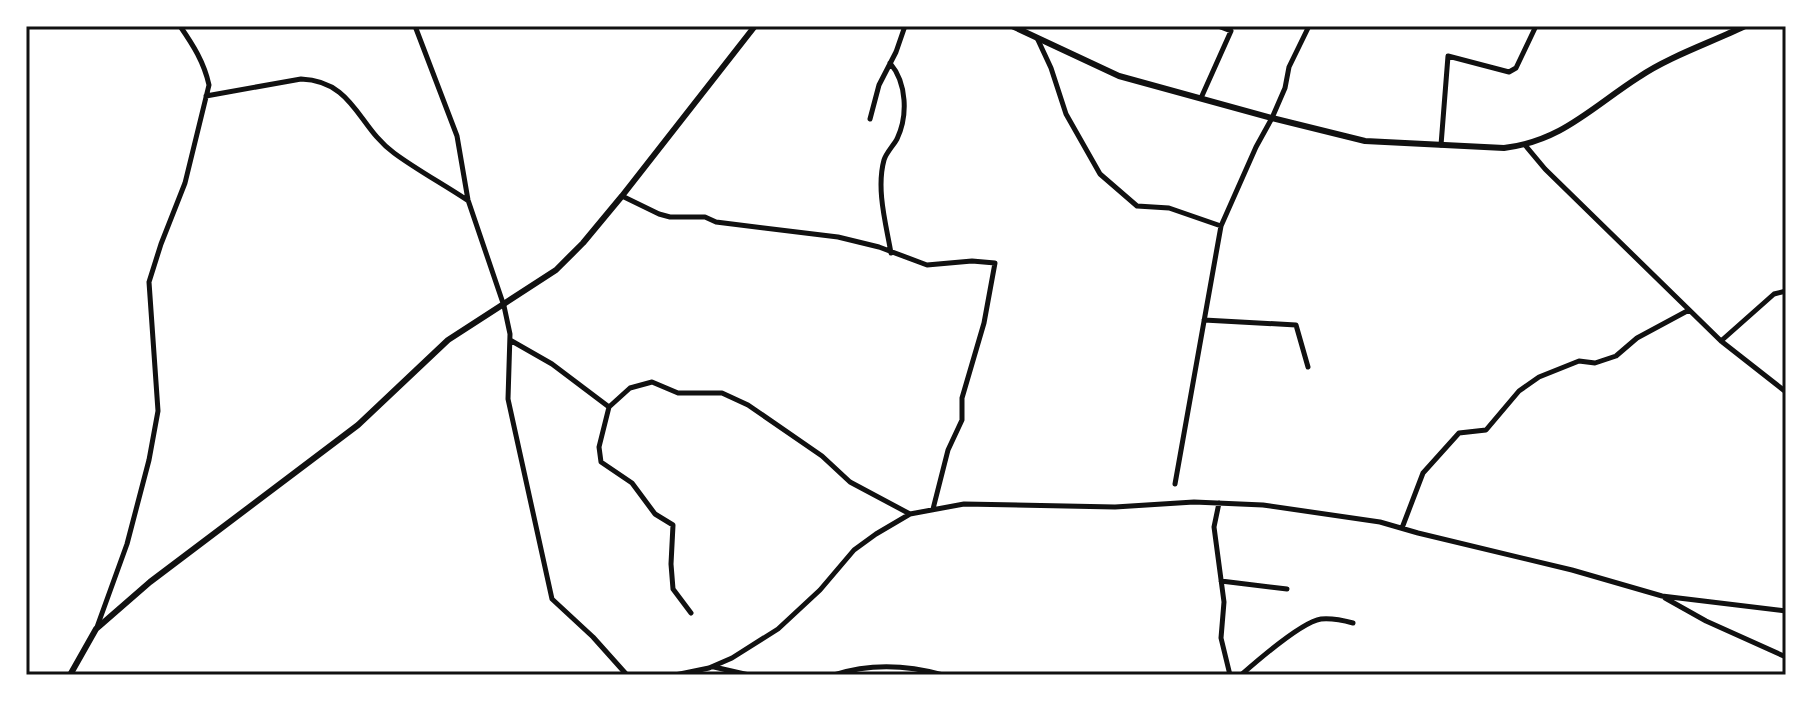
<svg xmlns="http://www.w3.org/2000/svg" width="1812" height="701" viewBox="0 0 1812 701" font-family="Manrope,sans-serif">
	<rect width="100%" height="100%" fill="#fff"/>
	<g fill="none" stroke-linecap="round" stroke-linejoin="round">
		<path stroke="#111" stroke-width="5" d="M 415,26 L 457,136 L 468,200 L 504,306 L 510,334 L 508,399 L 552,599 L 593,637 L 627,675
			M 1038,40 L 1051,68 L 1066,114 L 1100,174 L 1137,206 L 1169,208 L 1221,226
			M 890,63 C 907,83 908,116 897,139 C 893,146 886,153 884,160 C 876,189 886,224 891,253
			M 206,96 L 301,79 C 354,81 358,127 394,153 C 417,170 443,184 467,200
			M 1201,98 L 1231,31 L 1218,26
			M 870,119 L 879,85 L 896,52 L 905,26
			M 1441,145 L 1448,56 L 1509,72 L 1516,68 L 1536,26
			M 1525,145 L 1545,169 L 1721,341 L 1786,392
			M 622,196 L 659,214 L 670,217 L 705,217 L 716,222 L 838,237 L 879,247 L 927,265 L 972,261 L 995,263 L 984,323 L 962,398 L 962,420 L 948,450 L 933,509
			M 1204,320 L 1296,325 L 1308,367
			M 510,340 L 552,364 L 609,407 L 599,447 L 601,462 L 632,483 L 655,514 L 673,525 L 671,564 L 673,589 L 691,613
			M 1721,341 L 1774,294 L 1786,291
			M 609,407 L 630,388 L 652,382 L 678,393 L 722,393 L 748,405 L 822,456 L 850,482 L 910,514
			M 1175,484 L 1221,226 L 1256,147 L 1272,118 L 1285,88 L 1289,67 L 1309,26
			M 1219,503 L 1214,527 L 1224,602 L 1221,638 L 1230,675
			M 1402,528 L 1423,473 L 1459,433 L 1486,430 L 1519,391 L 1539,377 L 1579,361 L 1595,363 L 1616,356 L 1637,338 L 1689,310
			M 1221,581 L 1287,589
			M 1665,598 L 1706,621 L 1786,657
			M 97,627 L 127,544 L 149,460 L 158,411 L 149,282 L 161,244 L 185,183 L 209,85 C 204,62 193,45 180,26
			M 714,667 L 749,675
			M 675,675 L 709,668 L 732,658 L 778,629 L 820,590 L 854,550 L 876,534 L 910,514 L 964,504 L 1115,507 L 1194,502 L 1263,505 L 1380,522 L 1418,533 L 1572,570 L 1662,596 L 1786,611
			M 834,675 C 871,663 907,665 943,675
			M 1241,675 C 1257,661 1301,622 1321,619 C 1332,618 1342,620 1353,623"/>
		<path stroke="#111" stroke-width="6" d="M 1012,26 L 1119,76 L 1272,118 L 1365,141 L 1504,148 C 1562,141 1592,107 1639,77 C 1668,57 1712,42 1745,26
			M 70,675 L 96,629 L 150,582 L 358,425 L 448,340 L 556,270 L 583,243 L 622,196 L 755,26"/>
	</g>
	<rect width="1812" height="701" fill="none" stroke="#ffffff" stroke-width="56"/>
	<rect x="28" y="28" width="1756" height="645" fill="none" stroke="#111" stroke-width="3"/>
</svg>
